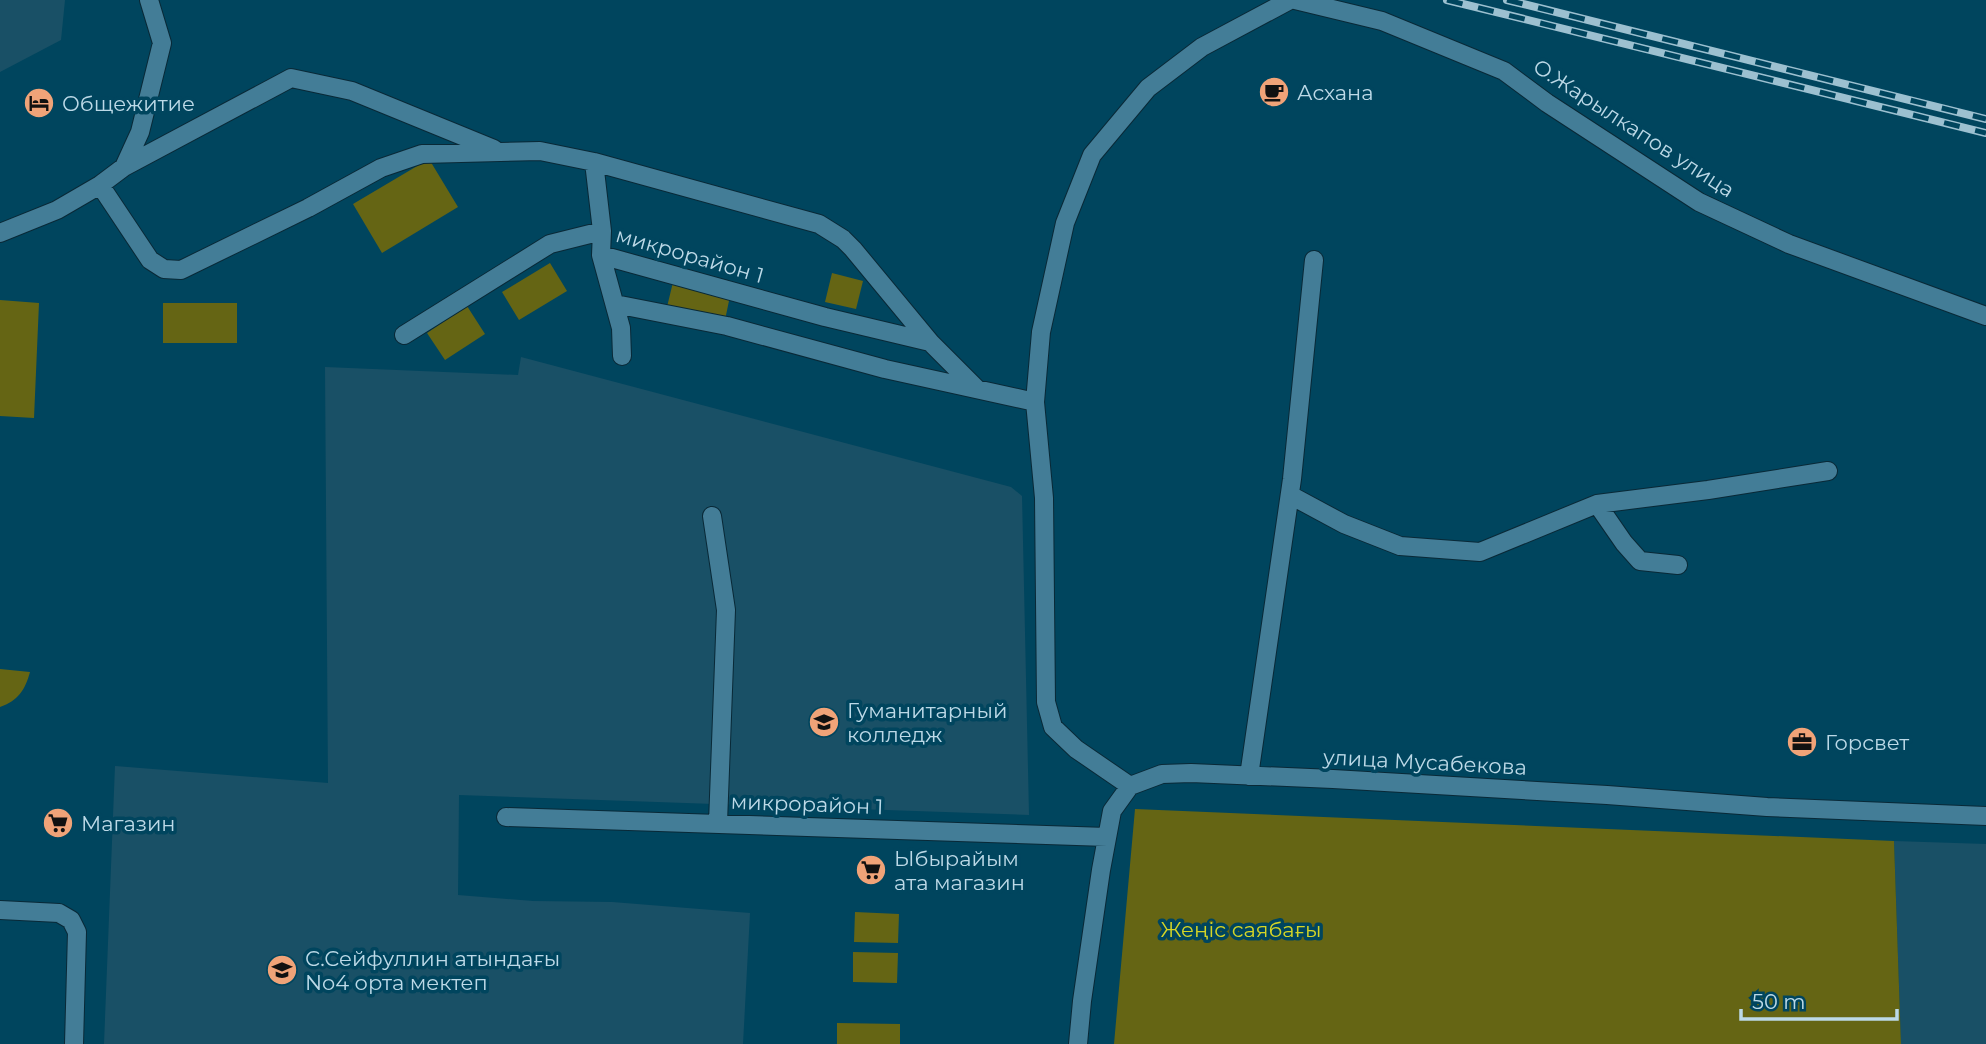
<svg xmlns="http://www.w3.org/2000/svg" width="1986" height="1044" viewBox="0 0 1986 1044" font-family="Montserrat,sans-serif">
	<rect width="100%" height="100%" fill="#00455e"/>
	<path fill="#195066" d="M 0,0 L 65,0 L 61,40 L 0,72 Z
		M 521,357 L 1011,487 L 1022,496 L 1029,815 L 459,795 L 458,895 L 533,901 L 612,902 L 750,913 L 743,1044 L 104,1044 L 115,766 L 328,783 L 325,367 L 518,375 Z
		M 1894,841 L 1986,844 L 1986,1044 L 1901,1044 Z"/>
	<path fill="#656514" d="M 429,159 L 458,207 L 382,253 L 353,204 Z
		M 550,263 L 567,291 L 519,320 L 502,292 Z
		M 832,273 L 863,281 L 856,309 L 825,302 Z
		M 673,282 L 730,296 L 725,320 L 667,307 Z
		M 0,300 L 39,303 L 34,418 L 0,416 Z
		M 163,303 L 237,303 L 237,343 L 163,343 Z
		M 467,306 L 485,334 L 445,360 L 427,333 Z
		M 0,669 L 30,672 C 25,690 18,701 0,707 Z
		M 1135,809 L 1894,841 L 1901,1044 L 1114,1044 Z
		M 855,912 L 899,914 L 898,943 L 854,942 Z
		M 853,952 L 898,953 L 897,983 L 853,982 Z
		M 837,1023 L 900,1024 L 900,1044 L 837,1044 Z"/>
	<g fill="none" stroke-linecap="round" stroke-linejoin="round">
		<g stroke="#092937" stroke-width="20">
			<path id="minor" d="M 1295,0 L 1382,21 L 1504,71 L 1547,103 L 1699,202 L 1789,244 L 1986,316
				M 594,162 L 819,224 L 843,239 L 853,249 L 930,342
				M 124,167 L 140,132 L 162,43 L 149,0
				M 100,185 L 150,260 L 164,269 L 181,270 L 308,208 L 381,168 L 422,154 L 540,151 L 594,162 L 602,231 L 601,255 L 621,328 L 622,356
				M 0,233 L 57,210 L 100,185 L 124,167 L 291,78 L 352,91 L 494,149
				M 601,255 L 825,317 L 930,342 L 977,389
				M 615,304 L 727,326 L 885,369 L 1035,402
				M 404,335 L 550,244 L 602,231
				M 1290,495 L 1344,524 L 1400,546 L 1480,552 L 1597,504 L 1708,490 L 1828,471
				M 1597,504 L 1624,543 L 1640,561 L 1678,565
				M 712,516 L 726,610 L 718,823
				M 1249,776 L 1292,479 L 1314,260
				M 1130,786 L 1076,749 L 1053,727 L 1046,702 L 1044,498 L 1035,402 L 1041,332 L 1065,223 L 1092,155 L 1148,88 L 1202,47 L 1290,0
				M 506,817 L 1107,837
				M 0,910 L 59,913 L 71,920 L 77,932 L 74,1044
				M 1078,1044 L 1082,1001 L 1101,870 L 1112,811 L 1130,786 L 1162,774 L 1191,773 L 1333,779 L 1607,795 L 1767,807 L 1986,816"/>
		</g>
		<use href="#minor" stroke="#437d97" stroke-width="18"/>
		<g stroke="#9cc0d0" stroke-width="8">
			<path id="rail" d="M 1447,0 L 1986,133
				M 1507,0 L 1986,119"/>
		</g>
		<use href="#rail" stroke="#00455e" stroke-width="5" stroke-dasharray="16" stroke-linecap="butt"/>
	</g>
	<defs>
		<g id="cafe-disc" transform="scale(1.575)"><circle r="9.5" fill="#f0a378" stroke="#00455e"/><path d="M-5.5-4.5H6V0H3Q3 3.5 0 3.5H-2.5Q-5.5 3.5-5.5 0ZM3-3.2v2h1.7v-2ZM-6 4.5H4V6H-6Z" fill="#111"/></g>
		<g id="hotel-disc" transform="scale(1.575)"><circle r="9.5" fill="#f0a378" stroke="#00455e"/><path d="M-6-4.5h1.5V1H6V5H4.5V3h-9V5H-6ZM-4 0a1.8 1.8 0 1 1 3.6 0ZM.5 0V-2.5h3Q6-2.5 6 0Z" fill="#111"/></g>
		<g id="university-disc" transform="scale(1.575)"><circle r="9.5" fill="#f0a378" stroke="#00455e"/><path d="M0-5L7-2L0 1L-7-2ZM-4 1L0 2.5L4 1V4Q0 6-4 4Z" fill="#111"/></g>
		<g id="office-disc" transform="scale(1.575)"><circle r="9.5" fill="#f0a378" stroke="#00455e"/><path d="M-6-3h4V-5.5h4V-3h4V5H-6ZM-1-4.5V-3h2v-1.5ZM-6 0V1H6V0Z" fill="#111"/></g>
		<g id="supermarket-disc" transform="scale(1.575)"><circle r="9.5" fill="#f0a378" stroke="#00455e"/><path d="M-6-5.5h2.5l.6 2H6L4.5 2H-2.5L-4.4-4H-6ZM-1.5 3.2a1.3 1.3 0 1 0 .1 0ZM3 3.2a1.3 1.3 0 1 0 .1 0Z" fill="#111"/></g>
		<g id="school-disc" transform="scale(1.575)"><circle r="9.5" fill="#f0a378" stroke="#00455e"/><path d="M0-5L7-2L0 1L-7-2ZM-4 1L0 2.5L4 1V4Q0 6-4 4Z" fill="#111"/></g>
	</defs>
	<g fill-rule="evenodd">
		<use href="#cafe-disc" x="1274" y="92"/>
		<use href="#hotel-disc" x="39" y="103"/>
		<use href="#university-disc" x="824" y="722"/>
		<use href="#office-disc" x="1802" y="742"/>
		<use href="#supermarket-disc" x="58" y="823"/>
		<use href="#supermarket-disc" x="871" y="870"/>
		<use href="#school-disc" x="282" y="970"/>
	</g>
	<g text-anchor="middle" dominant-baseline="central" stroke-width="7" stroke-linejoin="round" paint-order="stroke">
		<g font-size="21" fill="#bcd9e7" stroke="#00455e" text-anchor="start">
			<text x="1297" y="92">Асхана</text>
			<text x="62" y="103">Общежитие</text>
			<text x="847" y="710">Гуманитарный<tspan x="847" dy="24">колледж</tspan></text>
			<text x="1825" y="742">Горсвет</text>
			<text x="81" y="823">Магазин</text>
			<text x="894" y="858">Ыбырайым<tspan x="894" dy="24">ата магазин</tspan></text>
			<text x="305" y="958">С.Сейфуллин атындағы<tspan x="305" dy="24">No4 орта мектеп</tspan></text>
		</g>
		<g font-size="21" fill="#bcd9e7" stroke="#00455e">
			<text transform="translate(1634 128) rotate(33)">О.Жарылкапов улица</text>
			<text transform="translate(690 255) rotate(16)">микрорайон 1</text>
			<text transform="translate(1425 762) rotate(3)">улица Мусабекова</text>
			<text transform="translate(807 804) rotate(2)">микрорайон 1</text>
		</g>
		<g font-size="21" fill="#d5d526" stroke="#00455e">
			<text x="1241" y="929">Жеңіс саябағы</text>
		</g>
	</g>
	<path d="M1741 1009v10h156v-10" fill="none" stroke="#bcd9e7" stroke-width="3.5"/>
	<text x="1752" y="1009" font-size="21" fill="#bcd9e7" stroke="#00455e" stroke-width="5" paint-order="stroke">50 m</text>
</svg>
